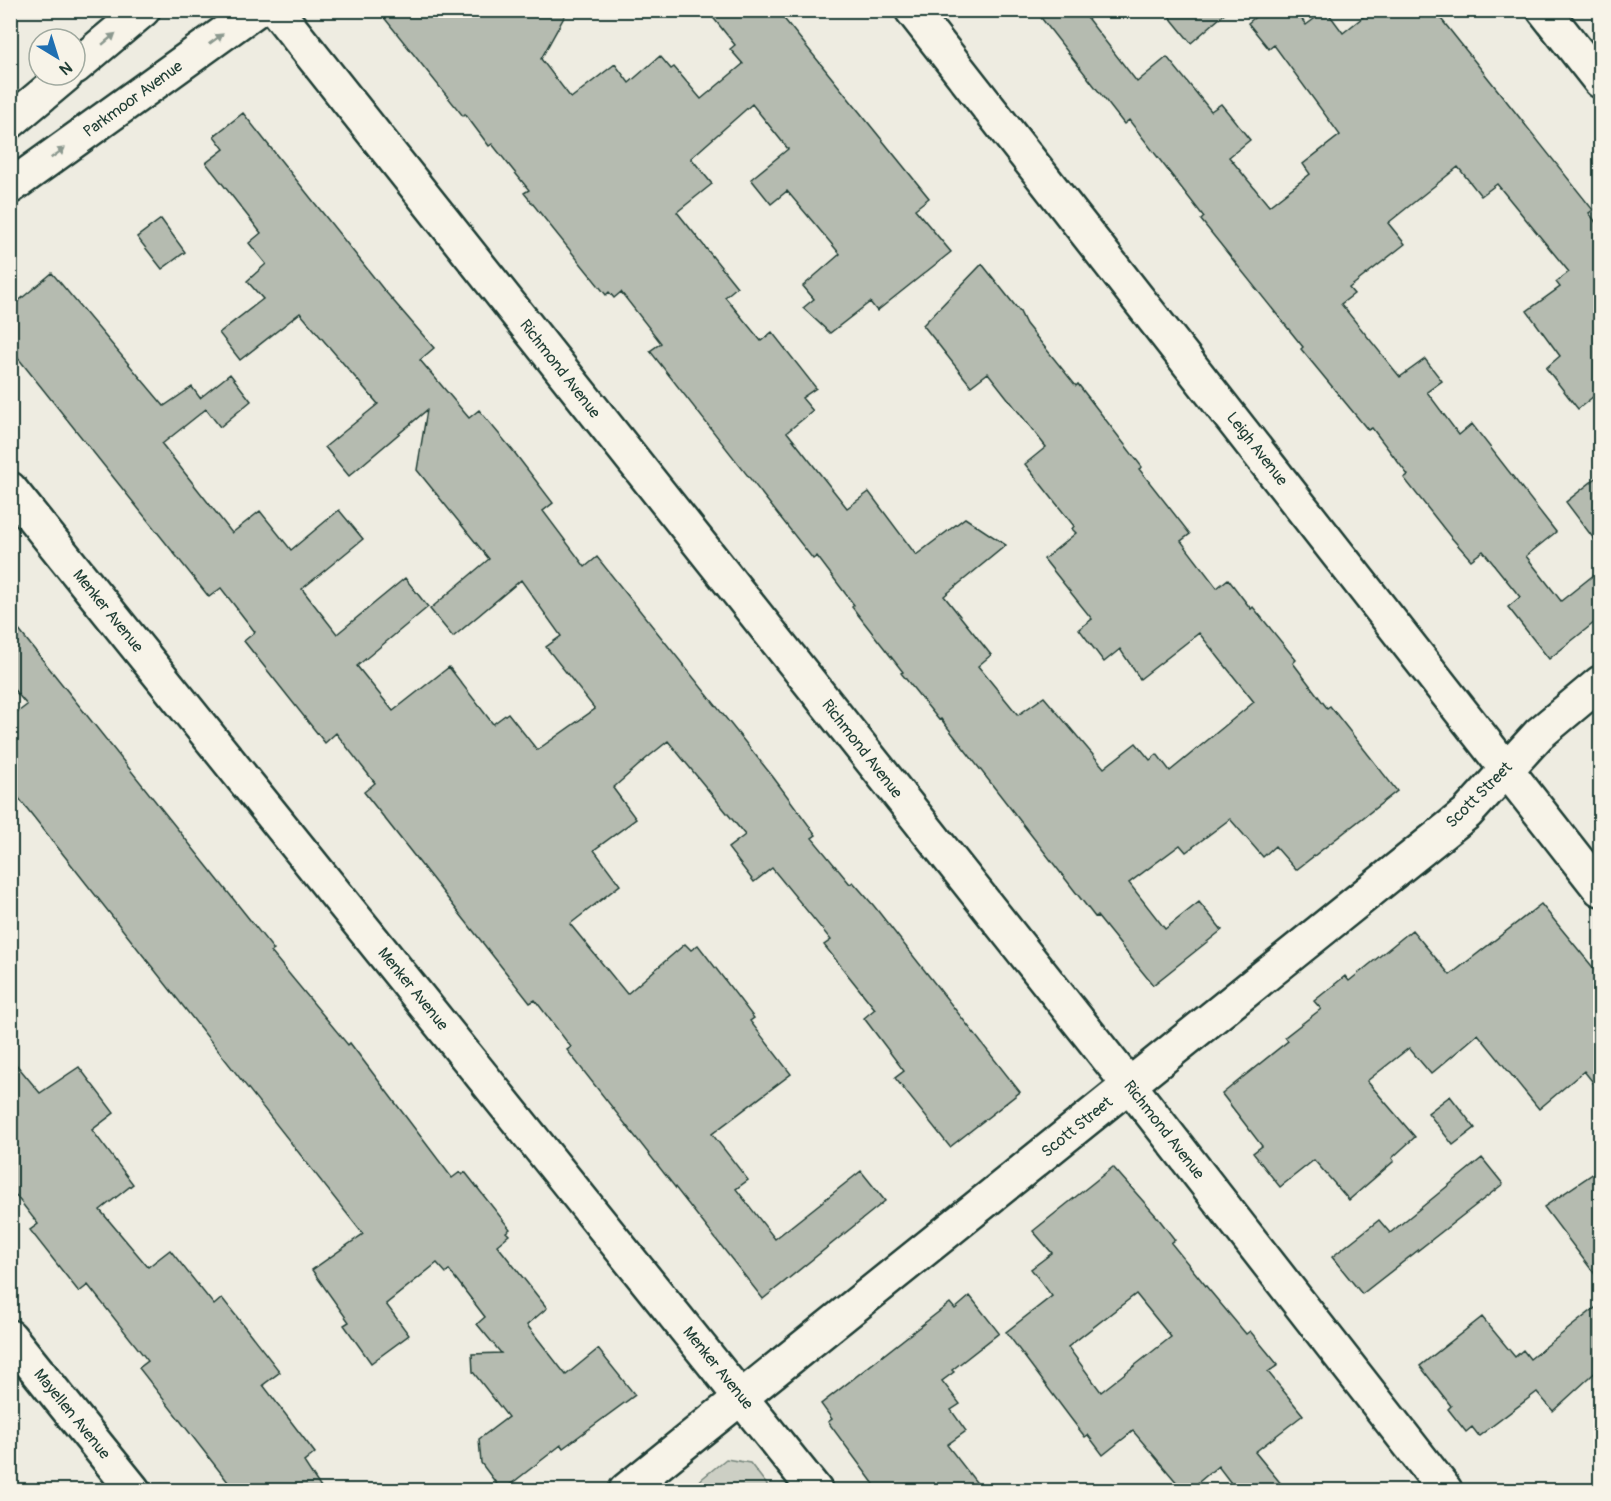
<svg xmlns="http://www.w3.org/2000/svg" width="1611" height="1501" viewBox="0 0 1611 1501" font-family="Pangolin,sans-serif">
	<rect width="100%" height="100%" fill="#eeece1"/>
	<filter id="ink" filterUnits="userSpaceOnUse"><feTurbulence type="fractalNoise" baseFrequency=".0167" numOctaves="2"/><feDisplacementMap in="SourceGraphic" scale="12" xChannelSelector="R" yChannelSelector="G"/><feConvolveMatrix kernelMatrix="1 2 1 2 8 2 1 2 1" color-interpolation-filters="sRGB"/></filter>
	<g filter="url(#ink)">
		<path fill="#cccfc4" stroke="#76867c" stroke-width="1.5" d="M 726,1459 L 750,1463 L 771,1490 L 688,1490 Z"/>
		<path fill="#b5bbb0" stroke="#1f3d34" stroke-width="1.5" fill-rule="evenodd" d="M 378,10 L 568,10 L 541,59 L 571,98 L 615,64 L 629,83 L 660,56 L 671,69 L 674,67 L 701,99 L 743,64 L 730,49 L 735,45 L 707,10 L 777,10 L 929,198 L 915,209 L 951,252 L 877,311 L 870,302 L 830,333 L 803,308 L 814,299 L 803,286 L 840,254 L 787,191 L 771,204 L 751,179 L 788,149 L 752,104 L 691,158 L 712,184 L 677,212 L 737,287 L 725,297 L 761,341 L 772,332 L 816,388 L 802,398 L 813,411 L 787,432 L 847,508 L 869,492 L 916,555 L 965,518 L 1006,545 L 944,596 L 991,655 L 978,666 L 1018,715 L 1044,697 L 1104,768 L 1136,743 L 1150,760 L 1157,754 L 1170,771 L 1254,702 L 1199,633 L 1140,679 L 1120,649 L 1104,662 L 1079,629 L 1092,619 L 1044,559 L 1076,533 L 1072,529 L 1074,526 L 1025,464 L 1046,447 L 988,373 L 971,386 L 923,325 L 982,264 L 1020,312 L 1026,324 L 1076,386 L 1078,384 L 1142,467 L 1139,469 L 1190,534 L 1181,541 L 1217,588 L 1228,579 L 1251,609 L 1253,607 L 1296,660 L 1293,663 L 1327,708 L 1330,706 L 1397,791 L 1296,870 L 1275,846 L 1263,857 L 1230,819 L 1186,852 L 1180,845 L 1129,883 L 1165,929 L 1199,902 L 1222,930 L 1153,985 L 1097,916 L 1095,917 L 941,719 L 939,720 L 901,673 L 903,672 L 852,607 L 854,605 L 817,556 L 813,559 L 650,351 L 661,343 L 621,292 L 614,298 L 609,292 L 606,295 L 524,193 L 529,190 L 492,144 L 489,146 L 465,114 L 463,116 Z
			M 1035,10 L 1081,10 L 1137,82 L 1167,57 L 1211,111 L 1221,104 L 1250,140 L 1229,157 L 1269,206 L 1310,174 L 1303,164 L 1340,135 L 1274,45 L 1269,49 L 1248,23 L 1264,10 L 1295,10 L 1306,25 L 1326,10 L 1343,33 L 1372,10 L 1434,10 L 1593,210 L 1589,213 L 1600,228 L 1600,391 L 1578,409 L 1546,368 L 1560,356 L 1527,311 L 1560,287 L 1556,282 L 1569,272 L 1497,184 L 1481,196 L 1458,167 L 1388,223 L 1405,244 L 1349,288 L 1354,294 L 1341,304 L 1400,377 L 1425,359 L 1442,381 L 1427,392 L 1459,435 L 1472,424 L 1556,532 L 1526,556 L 1561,601 L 1600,570 L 1600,618 L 1549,659 L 1508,607 L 1520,597 L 1483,551 L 1471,560 L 1449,535 L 1404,478 L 1408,475 L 1372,428 L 1368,430 L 1301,349 L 1303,347 L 1201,220 L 1204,217 L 1129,120 L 1124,124 Z
			M 1164,10 L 1229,10 L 1191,43 Z
			M 243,113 L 384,290 L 434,348 L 420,360 L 469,418 L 479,410 L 514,452 L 553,503 L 543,511 L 585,567 L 597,557 L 773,777 L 816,835 L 812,838 L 850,884 L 853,882 L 874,906 L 1020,1092 L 950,1147 L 895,1078 L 904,1071 L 864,1018 L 875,1009 L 824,945 L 831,940 L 772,868 L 754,882 L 728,848 L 745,835 L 668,741 L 647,758 L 613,788 L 636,819 L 594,850 L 620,885 L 570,924 L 627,994 L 685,944 L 691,950 L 698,945 L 754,1018 L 750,1021 L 791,1074 L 712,1134 L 748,1180 L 736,1189 L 775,1239 L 861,1171 L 885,1201 L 763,1299 L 567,1050 L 571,1047 L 535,1000 L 530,1003 L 364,792 L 375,783 L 336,733 L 325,743 L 244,641 L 255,632 L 221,588 L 209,597 L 10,348 L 10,308 L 52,273 L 164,406 L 192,387 L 200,398 L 230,374 L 251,401 L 220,427 L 206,409 L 162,444 L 232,533 L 260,511 L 291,550 L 339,510 L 363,539 L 302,589 L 337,634 L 405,578 L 428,607 L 357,666 L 393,711 L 449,667 L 493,724 L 508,713 L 537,750 L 595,709 L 546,647 L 561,636 L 521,580 L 453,637 L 430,609 L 489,559 L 417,470 L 427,410 L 349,476 L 325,447 L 378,404 L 300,313 L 240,360 L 219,333 L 263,299 L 247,281 L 266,264 L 249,243 L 261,233 L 206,163 L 224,149 L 214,136 Z
			M 161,219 L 185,252 L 162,269 L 137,237 Z
			M 1600,475 L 1600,547 L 1566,502 Z
			M 10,619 L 274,950 L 271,952 L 348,1045 L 350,1043 L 452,1178 L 460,1172 L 462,1175 L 465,1172 L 510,1229 L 506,1232 L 509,1235 L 497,1245 L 547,1308 L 527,1325 L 566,1375 L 598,1349 L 635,1395 L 563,1448 L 561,1445 L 502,1491 L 481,1463 L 479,1439 L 508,1417 L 473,1372 L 472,1354 L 501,1353 L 477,1324 L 485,1317 L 449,1270 L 446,1273 L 437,1263 L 386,1304 L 409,1335 L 371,1363 L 344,1325 L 349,1322 L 312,1270 L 363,1234 L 10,787 L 10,718 L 27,705 L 10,685 Z
			M 1541,904 L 1600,976 L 1600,1091 L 1584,1071 L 1539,1109 L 1478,1034 L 1431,1074 L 1409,1048 L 1367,1081 L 1415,1137 L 1392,1158 L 1394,1161 L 1349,1200 L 1314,1160 L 1280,1187 L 1253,1153 L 1262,1146 L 1222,1094 L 1288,1041 L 1285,1037 L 1321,1009 L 1314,1001 L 1345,976 L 1349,981 L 1412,930 L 1450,975 Z
			M 10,1057 L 40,1093 L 79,1067 L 114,1113 L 92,1130 L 133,1184 L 100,1210 L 148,1267 L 170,1250 L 214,1305 L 222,1298 L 280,1372 L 263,1385 L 315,1453 L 304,1462 L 323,1491 L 235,1491 L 139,1368 L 148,1361 L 88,1285 L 79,1292 L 30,1230 L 38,1224 L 10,1188 Z
			M 1450,1096 L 1475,1128 L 1453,1145 L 1428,1113 Z
			M 1482,1158 L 1503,1184 L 1362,1294 L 1332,1257 L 1379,1220 L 1390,1233 Z
			M 1113,1167 L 1158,1218 L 1175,1240 L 1171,1243 L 1210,1291 L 1246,1334 L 1250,1331 L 1278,1365 L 1268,1372 L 1303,1415 L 1255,1452 L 1287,1491 L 1237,1491 L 1218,1466 L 1188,1491 L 1184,1491 L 1133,1431 L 1103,1455 L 1088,1435 L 1085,1437 L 1072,1420 L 1006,1332 L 1052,1296 L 1031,1269 L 1052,1253 L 1033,1231 ZM 1136,1294 L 1171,1337 L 1101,1392 L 1068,1347 Z
			M 1600,1169 L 1600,1281 L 1544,1207 Z
			M 970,1296 L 999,1333 L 952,1370 L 954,1372 L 942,1381 L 960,1404 L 951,1410 L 966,1431 L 947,1445 L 983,1491 L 879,1491 L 828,1422 L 832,1419 L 821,1404 L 950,1303 L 955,1309 Z
			M 1600,1304 L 1600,1368 L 1553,1411 L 1537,1392 L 1479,1436 L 1472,1427 L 1466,1432 L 1448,1409 L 1451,1406 L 1420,1366 L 1482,1317 L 1515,1357 L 1523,1350 L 1530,1359 Z"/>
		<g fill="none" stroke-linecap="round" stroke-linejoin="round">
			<g stroke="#1f3d34" stroke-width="38">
				<path id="minor" d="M 276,10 L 1130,1086 L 1445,1490
					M 912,10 L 1600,889
					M 1544,10 L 1600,81
					M 10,187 L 256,10
					M 10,489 L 815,1490
					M 10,1337 L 133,1490
					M 626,1490 L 1467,813 L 1539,734 L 1600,683"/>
			</g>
			<g stroke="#1f3d34" stroke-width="38">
				<path id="highway" d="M 75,67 L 143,10
					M 10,122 L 66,75"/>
			</g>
			<use href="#minor" stroke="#f7f3e8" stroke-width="33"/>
			<use href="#highway" stroke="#f7f3e8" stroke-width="33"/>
		</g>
		<defs><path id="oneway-solid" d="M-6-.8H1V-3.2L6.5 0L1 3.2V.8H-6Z" transform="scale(1.5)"/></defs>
		<g fill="#8b988e">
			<use href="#oneway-solid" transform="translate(109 39) rotate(-40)"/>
			<use href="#oneway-solid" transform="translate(216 39) rotate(-36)"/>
			<use href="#oneway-solid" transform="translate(58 153) rotate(-36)"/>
		</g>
	</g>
	<g text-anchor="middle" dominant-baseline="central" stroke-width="5" stroke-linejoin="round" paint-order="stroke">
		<g font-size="16" fill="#1f3d34" stroke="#f7f3e8">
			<text transform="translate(133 99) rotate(-36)">Parkmoor Avenue</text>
			<text transform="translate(560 369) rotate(52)">Richmond Avenue</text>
			<text transform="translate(1257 449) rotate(52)">Leigh Avenue</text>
			<text transform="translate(108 611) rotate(51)">Menker Avenue</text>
			<text transform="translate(862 749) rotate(52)">Richmond Avenue</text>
			<text transform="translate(1479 795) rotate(-45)">Scott Street</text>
			<text transform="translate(413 989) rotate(51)">Menker Avenue</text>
			<text transform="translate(1077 1127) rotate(-39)">Scott Street</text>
			<text transform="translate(1164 1130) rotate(52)">Richmond Avenue</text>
			<text transform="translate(718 1368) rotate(51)">Menker Avenue</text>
			<text transform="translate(72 1414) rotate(51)">Mayellen Avenue</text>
		</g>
	</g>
	<rect width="1611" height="1501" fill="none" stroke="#f7f3e8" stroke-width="36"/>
	<rect x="18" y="18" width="1575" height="1465" fill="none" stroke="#1f3d34" stroke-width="2" filter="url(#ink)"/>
	<g transform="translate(57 57) rotate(142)"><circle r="28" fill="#f7f3e8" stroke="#a1aaa0" stroke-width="1.5"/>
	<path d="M0-4.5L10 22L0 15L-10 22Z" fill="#1f6fb2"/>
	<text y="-9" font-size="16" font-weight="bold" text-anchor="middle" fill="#1f3d34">N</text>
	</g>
</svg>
